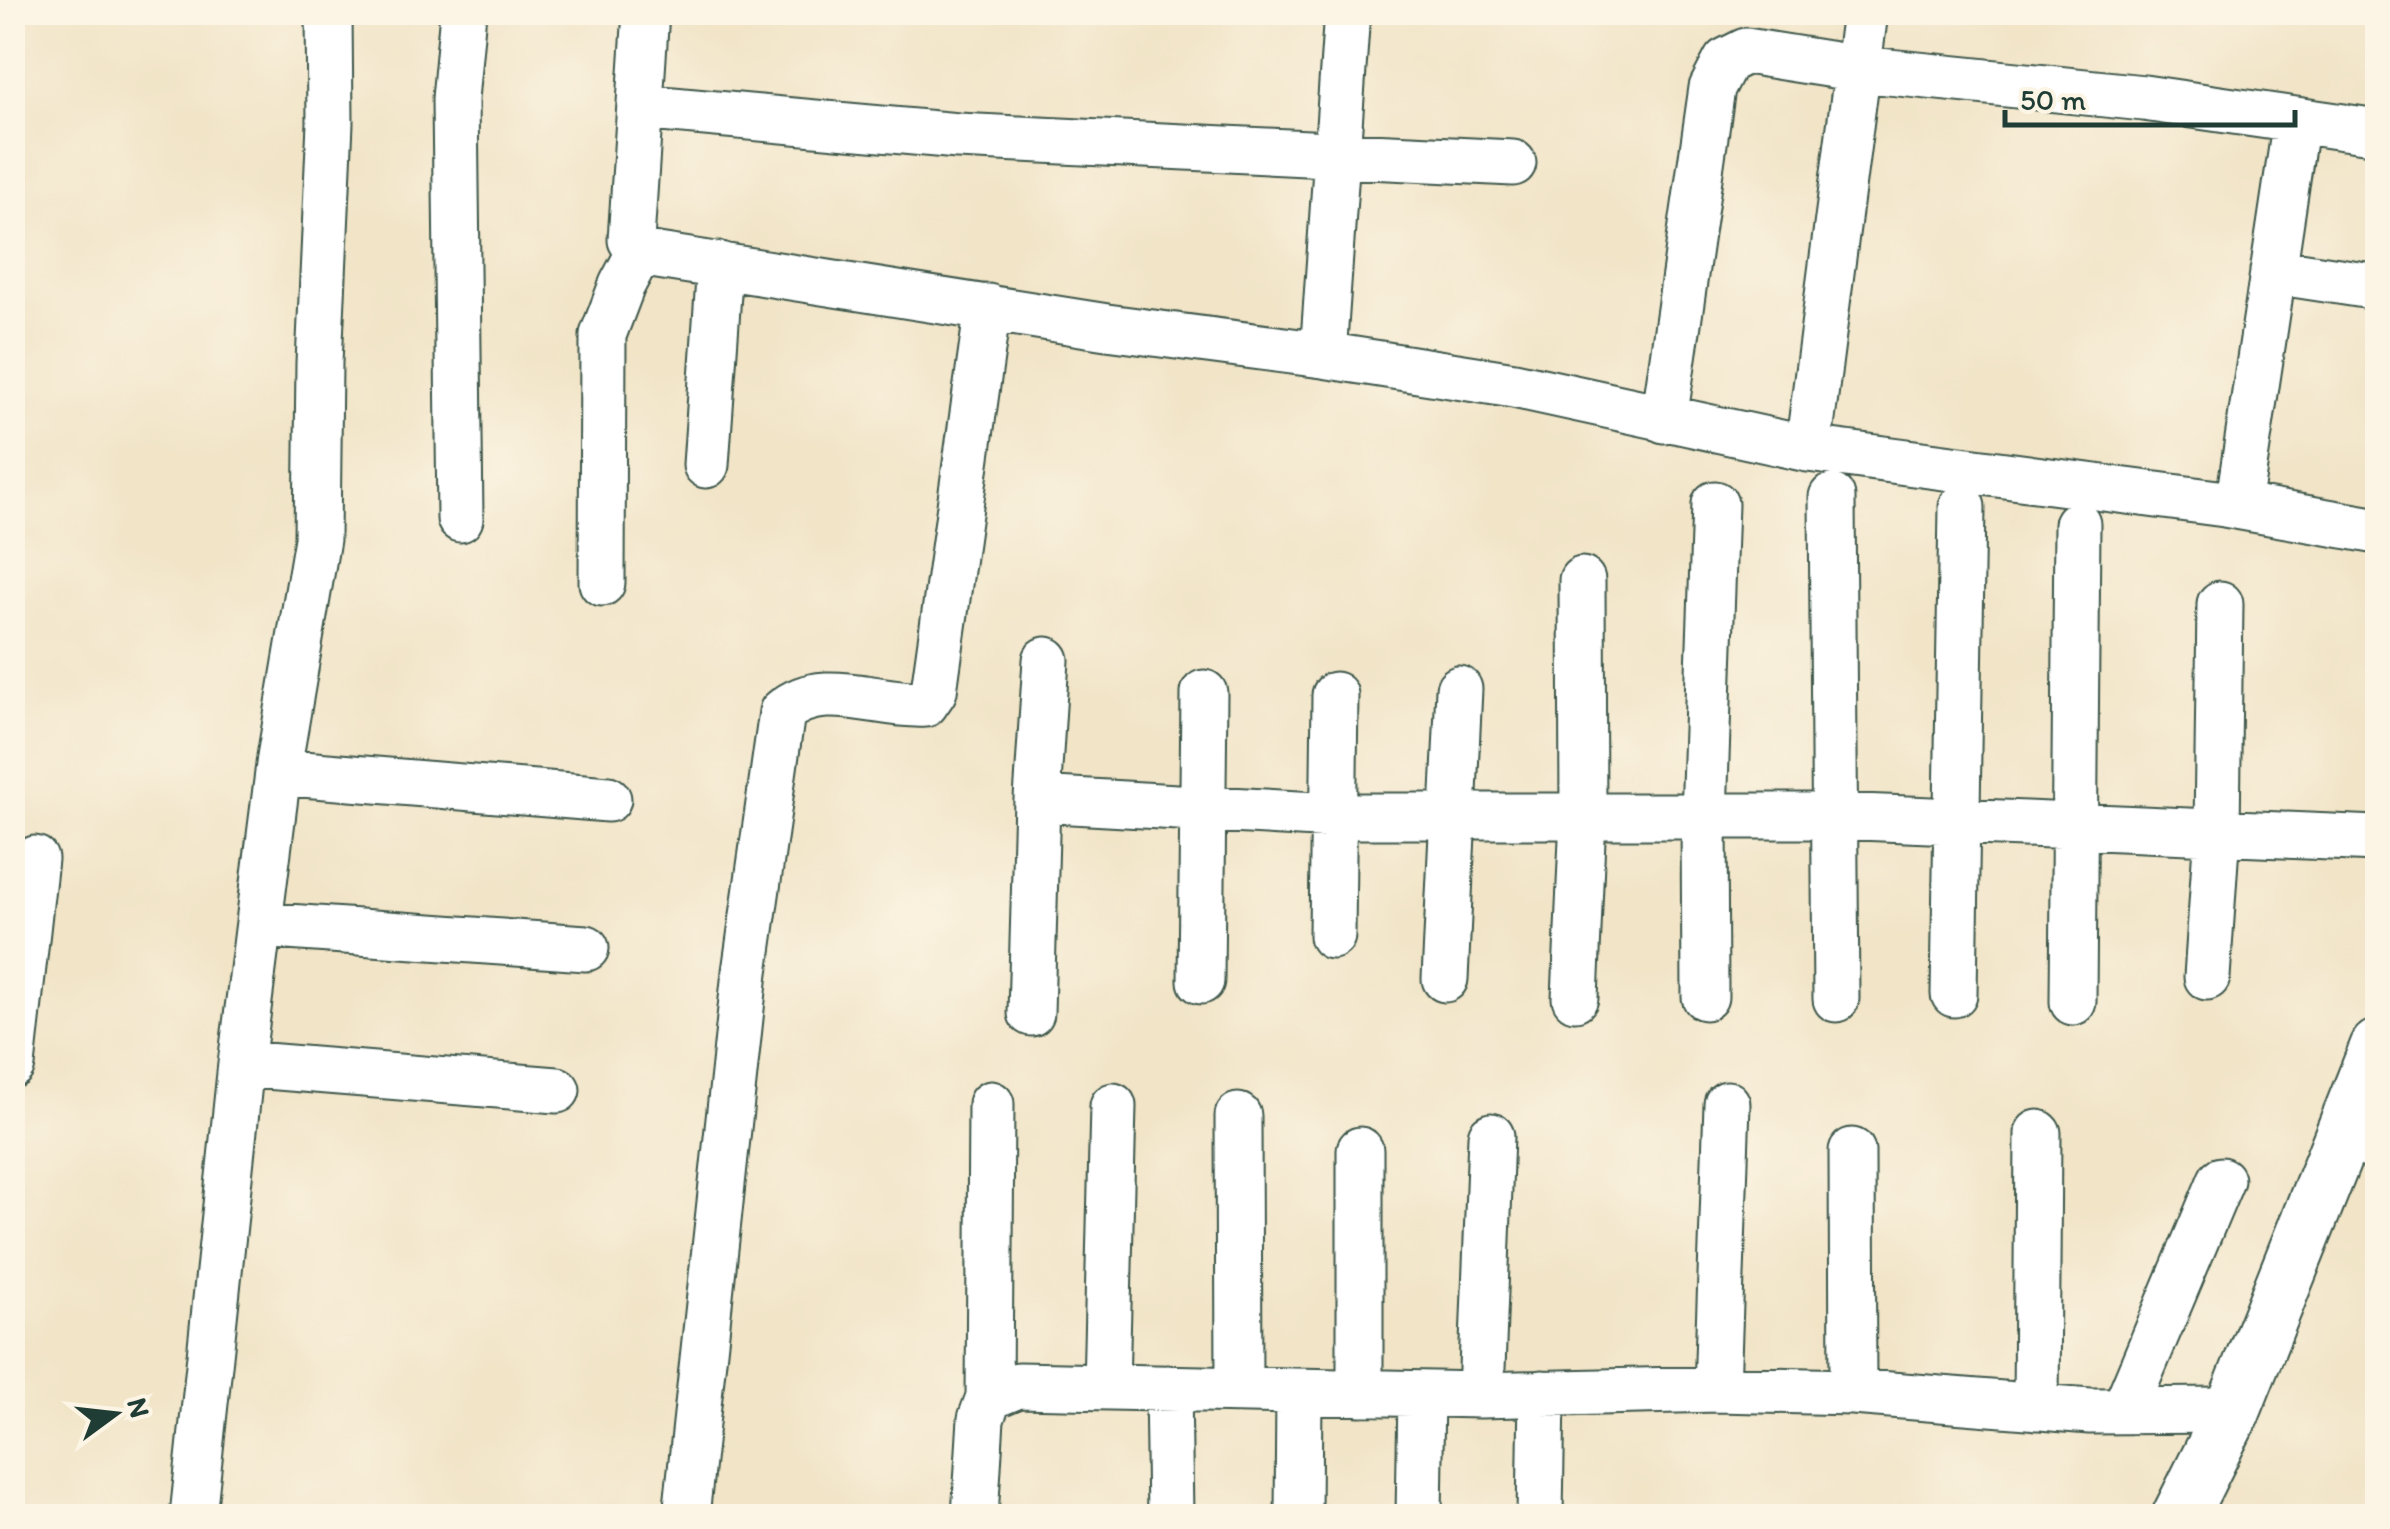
<svg xmlns="http://www.w3.org/2000/svg" width="2390" height="1529" viewBox="0 0 2390 1529" font-family="Itim,sans-serif">
	<rect width="100%" height="100%" fill="#fcf5e5"/>
	<filter id="ink" filterUnits="userSpaceOnUse"><feTurbulence type="fractalNoise" baseFrequency=".01" numOctaves="2"/><feDisplacementMap in="SourceGraphic" scale="20" xChannelSelector="R" yChannelSelector="G"/><feConvolveMatrix kernelMatrix="1 2 1 2 8 2 1 2 1" color-interpolation-filters="sRGB"/></filter>
	<filter id="wash" filterUnits="userSpaceOnUse"><feTurbulence type="fractalNoise" baseFrequency=".0048" numOctaves="4" result="noise"/><feDisplacementMap in="SourceGraphic" scale="40" xChannelSelector="R" yChannelSelector="G"/><feGaussianBlur stdDeviation="2.25" result="paint"/><feColorMatrix in="noise" values="0 0 0 0 0 0 0 0 0 0 0 0 0 0 0 0 0 1.4 0 .05"/><feComposite in="paint" operator="in"/></filter>
	<g filter="url(#wash)">
		<rect width="100%" height="100%" fill="#f1e4c7"/>
	</g>
	<g filter="url(#ink)">
		<g fill="none" stroke-linecap="round" stroke-linejoin="round">
			<g stroke="#3e564a" stroke-width="49">
				<path id="minor" d="M 646,12 L 631,240 L 639,253 L 1107,327 L 1323,355 L 1514,385 L 1808,449 L 2225,504 L 2378,531
					M 640,107 L 958,136 L 1513,163
					M 2273,271 L 2378,287
					M 1323,355 L 1347,12
					M 1664,420 L 1712,88 L 1726,61 L 1746,51 L 1859,69 L 2144,98 L 2378,132
					M 1808,449 L 1865,12
					M 706,465 L 720,265
					M 1832,497 L 1836,999
					M 2238,506 L 2296,120
					M 460,519 L 455,99 L 463,12
					M 602,583 L 603,335 L 622,285 L 639,253
					M 278,772 L 608,799
					M 1037,799 L 1334,816 L 1836,816 L 2378,839
					M 259,925 L 586,948
					M 1332,936 L 1335,695
					M 2207,977 L 2217,831 L 2220,604
					M 1445,979 L 1459,689
					M 1201,981 L 1204,693
					M 1954,994 L 1962,507
					M 1705,997 L 1704,815 L 1715,504
					M 1575,998 L 1583,816 L 1582,580
					M 2073,1002 L 2077,524
					M 1031,1013 L 1037,799 L 1046,660
					M 241,1064 L 557,1090
					M 12,1065 L 35,859
					M 1238,1116 L 1239,1389
					M 2343,1134 L 2378,1149
					M 1360,1150 L 1360,1393
					M 1852,1151 L 1853,1392
					M 1106,1387 L 1113,1106
					M 1168,1388 L 1170,1516
					M 1717,1389 L 1727,1104
					M 1481,1395 L 1491,1136
					M 989,1397 L 991,1104
					M 2036,1407 L 2038,1133
					M 2124,1411 L 2221,1180
					M 193,1516 L 241,1064 L 280,757 L 317,539 L 319,363 L 330,123 L 329,12
					M 686,1516 L 745,972 L 782,712 C 822,677 878,707 925,704 L 934,691 L 988,307
					M 975,1516 L 981,1419 L 989,1397 L 1018,1385 L 1481,1395 L 1717,1389 L 1853,1392 L 2090,1411 L 2233,1410
					M 1298,1516 L 1299,1392
					M 1419,1516 L 1421,1394
					M 1540,1516 L 1542,1393"/>
			</g>
			<g stroke="#3e564a" stroke-width="59">
				<path id="tertiary" d="M 2180,1516 L 2233,1410 L 2378,1047"/>
			</g>
			<use href="#minor" stroke="#fff" stroke-width="45"/>
			<use href="#tertiary" stroke="#fff" stroke-width="55"/>
		</g>
	</g>
	<rect width="2390" height="1529" fill="none" stroke="#fcf5e5" stroke-width="50"/>
	<g transform="translate(115 1414) rotate(75)" stroke="#fcf5e5" stroke-width="8" paint-order="stroke">
	<path d="M0-8L18 38L0 25L-18 38Z" fill="#1f3d34"/>
	<text y="-15" font-size="28" font-weight="bold" text-anchor="middle" fill="#1f3d34">N</text>
	</g>
	<path d="M2005 110v15h290v-15" fill="none" stroke="#1f3d34" stroke-width="5"/>
	<text x="2020" y="110" font-size="30" fill="#1f3d34" stroke="#fcf5e5" stroke-width="8" paint-order="stroke">50 m</text>
</svg>
